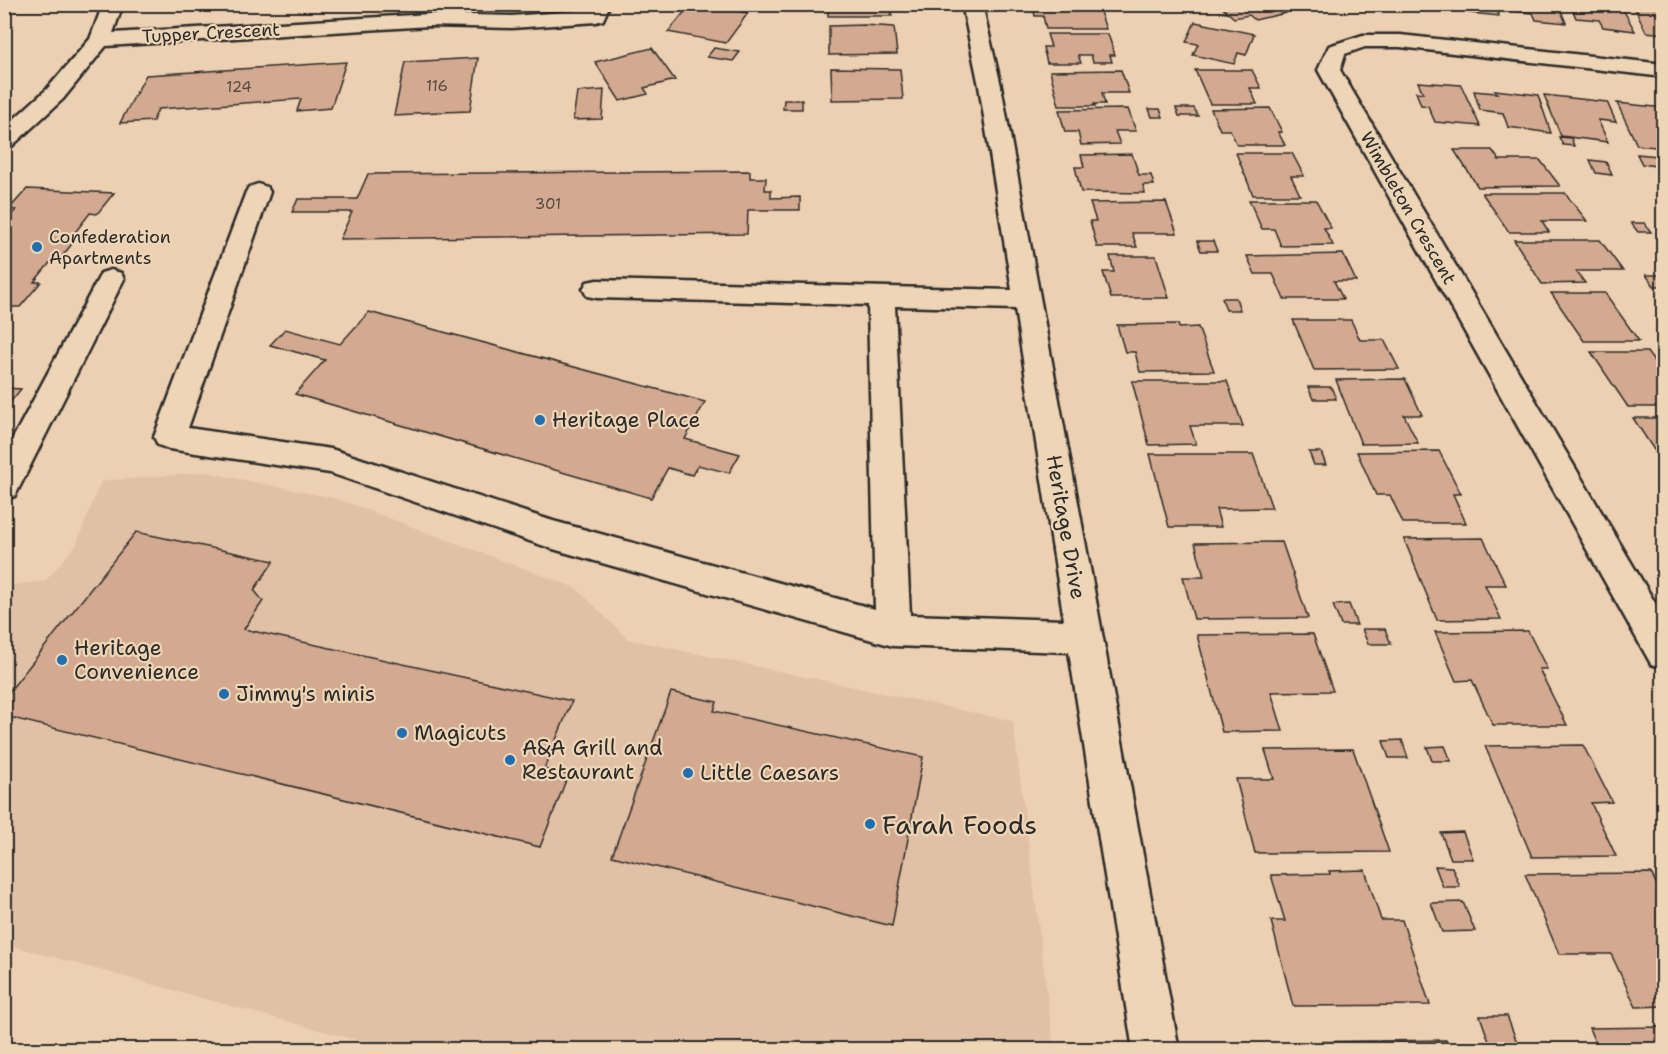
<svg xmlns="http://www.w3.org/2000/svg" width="1668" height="1054" viewBox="0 0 1668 1054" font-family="'Shantell Sans',sans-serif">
	<rect width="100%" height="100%" fill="#edd0b1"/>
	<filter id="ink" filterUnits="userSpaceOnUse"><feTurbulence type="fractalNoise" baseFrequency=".0167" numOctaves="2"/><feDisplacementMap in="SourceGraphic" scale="12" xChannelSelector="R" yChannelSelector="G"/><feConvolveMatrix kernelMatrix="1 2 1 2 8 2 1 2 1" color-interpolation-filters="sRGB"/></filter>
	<g filter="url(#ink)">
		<path fill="#e1c1a5" d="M 206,472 L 338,499 L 576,588 L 628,639 L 1013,721 L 1054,1049 L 388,1049 L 5,944 L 4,586 L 45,581 L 76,545 L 101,481 Z"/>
		<path fill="#d3a98f" stroke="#2b2b2b" stroke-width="1.5" d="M 691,4 L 698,4 L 748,13 L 726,43 L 668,32 Z
			M 828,4 L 891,4 L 892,16 L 828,16 Z
			M 1032,4 L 1078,4 L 1079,9 L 1099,9 L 1106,29 L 1046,29 L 1043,16 L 1035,16 Z
			M 1218,4 L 1275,4 L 1286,13 L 1255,20 L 1249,15 L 1234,18 Z
			M 1399,4 L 1435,4 L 1437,10 L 1399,6 Z
			M 1446,4 L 1495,4 L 1499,16 L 1470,13 L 1468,7 Z
			M 1507,4 L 1558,4 L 1566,23 L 1536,20 L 1533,13 L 1510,11 Z
			M 1570,4 L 1620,4 L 1635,31 L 1603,27 L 1599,20 L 1576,18 Z
			M 1633,4 L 1664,4 L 1664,34 L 1646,32 Z
			M 1195,22 L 1254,34 L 1246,55 L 1238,53 L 1234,64 L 1193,55 L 1198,44 L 1186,42 Z
			M 864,25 L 894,27 L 897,54 L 829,55 L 829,26 Z
			M 1047,34 L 1108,34 L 1115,55 L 1110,55 L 1112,62 L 1093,62 L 1091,55 L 1078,55 L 1081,63 L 1047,63 L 1043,47 L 1051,47 Z
			M 652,48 L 675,80 L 644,88 L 648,94 L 620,101 L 595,62 Z
			M 714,48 L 740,52 L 733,61 L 707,57 Z
			M 478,58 L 470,111 L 414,113 L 413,115 L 394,116 L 405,62 Z
			M 346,62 L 331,108 L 297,111 L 301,99 L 158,109 L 153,121 L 120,123 L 146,75 Z
			M 831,68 L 900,69 L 903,99 L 832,100 Z
			M 1121,70 L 1129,93 L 1102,93 L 1105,104 L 1094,104 L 1095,106 L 1059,106 L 1050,71 Z
			M 1195,70 L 1252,70 L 1261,88 L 1250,88 L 1257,104 L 1210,104 Z
			M 1418,82 L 1461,85 L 1480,126 L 1435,122 L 1428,106 L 1421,105 L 1416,92 L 1423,93 Z
			M 604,90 L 602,119 L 573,120 L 577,92 Z
			M 1495,90 L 1538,95 L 1551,133 L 1508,127 L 1503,113 L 1480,110 L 1474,91 L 1497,93 Z
			M 1544,95 L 1607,102 L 1616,122 L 1598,120 L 1608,142 L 1561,136 Z
			M 784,100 L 802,100 L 802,109 L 783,109 Z
			M 1617,103 L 1664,108 L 1664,148 L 1637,145 Z
			M 1176,108 L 1194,108 L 1198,116 L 1179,116 Z
			M 1270,108 L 1282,132 L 1278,132 L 1285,145 L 1237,145 L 1230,130 L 1220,130 L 1211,109 Z
			M 1128,109 L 1136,131 L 1115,131 L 1120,144 L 1081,145 L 1078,132 L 1065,132 L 1059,110 Z
			M 1149,109 L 1160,109 L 1163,117 L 1152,117 Z
			M 1559,137 L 1571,138 L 1574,146 L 1563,145 Z
			M 1454,150 L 1492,150 L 1499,160 L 1540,160 L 1560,186 L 1478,187 Z
			M 1236,153 L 1292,153 L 1304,176 L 1291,176 L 1300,195 L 1253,195 Z
			M 1132,154 L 1139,175 L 1151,175 L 1154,185 L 1143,185 L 1145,193 L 1081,192 L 1075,167 L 1084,167 L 1081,155 Z
			M 1637,154 L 1658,156 L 1663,167 L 1642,164 Z
			M 1590,160 L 1606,162 L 1612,175 L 1596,173 Z
			M 750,171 L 750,178 L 766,178 L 765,190 L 771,190 L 771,198 L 800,197 L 800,210 L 748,210 L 747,234 L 340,239 L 352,212 L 292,212 L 298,199 L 357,199 L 368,174 Z
			M 27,189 L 114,193 L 97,214 L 90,213 L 73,235 L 79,235 L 60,259 L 53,259 L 34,282 L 41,282 L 20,307 L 13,307 L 4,317 L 4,222 L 16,210 L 9,209 Z
			M 1482,193 L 1565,193 L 1587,221 L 1542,221 L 1549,232 L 1509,232 Z
			M 1249,200 L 1316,200 L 1331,228 L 1324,228 L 1333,245 L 1281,246 L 1274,229 L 1262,229 Z
			M 1166,202 L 1177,233 L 1132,233 L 1137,247 L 1097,247 L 1090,221 L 1096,221 L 1090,203 Z
			M 1631,223 L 1644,223 L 1651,232 L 1638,232 Z
			M 1514,240 L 1600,240 L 1623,271 L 1576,271 L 1585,283 L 1542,284 Z
			M 1197,241 L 1213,241 L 1217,251 L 1201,251 Z
			M 1343,254 L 1356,281 L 1334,281 L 1343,299 L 1284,299 L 1273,274 L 1255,274 L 1247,256 Z
			M 1110,256 L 1156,256 L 1169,298 L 1111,298 L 1103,272 L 1114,272 Z
			M 1646,275 L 1663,275 L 1664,286 L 1654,286 Z
			M 1551,293 L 1605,293 L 1639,341 L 1584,341 Z
			M 1222,298 L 1236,298 L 1240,310 L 1226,310 Z
			M 369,312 L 705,402 L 685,439 L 740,454 L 729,473 L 698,465 L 692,475 L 668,468 L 651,498 L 295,394 L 325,360 L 270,345 L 285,329 L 340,344 Z
			M 1293,320 L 1351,320 L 1360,340 L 1384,340 L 1399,369 L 1314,370 Z
			M 1178,324 L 1179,328 L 1198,327 L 1214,371 L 1140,372 L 1135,352 L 1125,352 L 1117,325 Z
			M 1591,352 L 1647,352 L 1664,375 L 1664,407 L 1628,407 Z
			M 1405,379 L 1422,415 L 1404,415 L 1418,443 L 1361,444 L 1336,380 Z
			M 1132,381 L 1227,381 L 1243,426 L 1190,426 L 1196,444 L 1149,445 Z
			M 1308,387 L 1331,387 L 1336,399 L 1313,399 Z
			M 4,388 L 21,389 L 4,410 Z
			M 1633,418 L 1664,418 L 1664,459 L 1660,459 Z
			M 1439,451 L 1461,494 L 1453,494 L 1466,523 L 1403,523 L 1390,495 L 1376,495 L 1357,452 Z
			M 1309,452 L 1321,452 L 1326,465 L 1314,465 Z
			M 1150,454 L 1253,454 L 1272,508 L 1216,509 L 1221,527 L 1169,527 Z
			M 136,532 L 274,561 L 254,590 L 263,601 L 244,629 L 572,701 L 544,769 L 568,775 L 540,847 L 4,716 L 4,698 Z
			M 1483,538 L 1506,585 L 1485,585 L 1501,619 L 1437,620 L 1404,539 Z
			M 1282,542 L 1308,618 L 1194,619 L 1183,577 L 1204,577 L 1195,543 Z
			M 1349,604 L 1357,625 L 1341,625 L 1333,605 Z
			M 1362,629 L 1385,629 L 1391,644 L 1368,644 Z
			M 1528,631 L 1547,669 L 1539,669 L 1567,725 L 1493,725 L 1472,680 L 1456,681 L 1435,632 Z
			M 1313,634 L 1333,691 L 1271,692 L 1283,731 L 1222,732 L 1197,635 Z
			M 671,692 L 717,702 L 714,711 L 923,757 L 892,926 L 612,856 Z
			M 1402,740 L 1408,758 L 1389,758 L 1383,741 Z
			M 1583,745 L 1612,802 L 1591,803 L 1616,856 L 1532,857 L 1485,746 Z
			M 1445,746 L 1451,761 L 1432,761 L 1427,747 Z
			M 1353,749 L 1389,852 L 1255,853 L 1236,779 L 1274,779 L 1265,750 Z
			M 1463,832 L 1473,859 L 1451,859 L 1441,833 Z
			M 1435,866 L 1452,867 L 1460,887 L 1443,887 Z
			M 1365,870 L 1381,920 L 1402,920 L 1430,1005 L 1293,1006 L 1271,921 L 1285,921 L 1271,875 L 1330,874 L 1329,871 Z
			M 1651,873 L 1664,899 L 1664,1006 L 1636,1007 L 1611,954 L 1559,954 L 1525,874 Z
			M 1463,902 L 1475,931 L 1442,932 L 1431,903 Z
			M 1480,1016 L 1507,1016 L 1520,1050 L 1492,1050 Z
			M 1664,1027 L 1664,1050 L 1598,1050 L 1589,1028 Z
			M 1446,1040 L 1449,1050 L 1310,1050 L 1308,1042 Z"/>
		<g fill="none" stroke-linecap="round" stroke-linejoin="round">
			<g stroke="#2b2b2b" stroke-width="5">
				<path id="minor" d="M 103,4 L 123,4 L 113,33 L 430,14 L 512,16 L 588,10 L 590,4 L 610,4 L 603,20 L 596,22 L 512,28 L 430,26 L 106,46 L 63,99 L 12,146 L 4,148 L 4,128 L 47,89 L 90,39 Z
					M 962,4 L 982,4 L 1001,86 L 1179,1050 L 1133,1050 L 1069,652 L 893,646 L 553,549 L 330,473 L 169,449 L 158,445 L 154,437 L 246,192 L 249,187 L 258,184 L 267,187 L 270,192 L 188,428 L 331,449 L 553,521 L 875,609 L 868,305 L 597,298 L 587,296 L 583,289 L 587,282 L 597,280 L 1012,290 L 979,86 ZM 895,306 L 1015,309 L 1064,620 L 910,615 Z
					M 1363,35 L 1400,35 L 1664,64 L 1664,77 L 1400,47 L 1365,47 L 1345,54 L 1340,70 L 1664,618 L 1664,668 L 1651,664 L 1318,70 L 1329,46 Z
					M 111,270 L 121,273 L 124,279 L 15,496 L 4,500 L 4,455 L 98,279 L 101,273 Z"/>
			</g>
			<use href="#minor" fill="#edd5b5" fill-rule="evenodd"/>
		</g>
	</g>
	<g fill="#1f6fb2" stroke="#edd5b5" stroke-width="2">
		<circle cx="37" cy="247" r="6"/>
		<circle cx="540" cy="420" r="6"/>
		<circle cx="62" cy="660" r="6"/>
		<circle cx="224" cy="694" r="6"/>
		<circle cx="402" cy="733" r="6"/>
		<circle cx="510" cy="760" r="6"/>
		<circle cx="688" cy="773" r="6"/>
		<circle cx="870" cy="824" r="6"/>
	</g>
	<g text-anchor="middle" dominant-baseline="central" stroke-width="4.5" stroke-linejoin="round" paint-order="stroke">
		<g font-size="15" fill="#554a44">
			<text x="437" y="86">116</text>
			<text x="239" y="87">124</text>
			<text x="548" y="204">301</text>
		</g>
		<g font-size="18" fill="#2b2b2b" stroke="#edd5b5">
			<text transform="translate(211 33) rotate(-3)">Tupper Crescent</text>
			<text transform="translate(1408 208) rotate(60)">Wimbleton Crescent</text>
		</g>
		<g font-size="18" fill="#2b2b2b" stroke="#edd5b5" text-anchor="start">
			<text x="49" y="237">Confederation<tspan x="49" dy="21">Apartments</tspan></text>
		</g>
		<g font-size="21" fill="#2b2b2b" stroke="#edd5b5" text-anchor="start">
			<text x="552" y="420">Heritage Place</text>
			<text x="74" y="648">Heritage<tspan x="74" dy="24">Convenience</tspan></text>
			<text x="236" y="694">Jimmy's minis</text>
			<text x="414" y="733">Magicuts</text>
			<text x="522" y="748">A&amp;A Grill and<tspan x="522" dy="24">Restaurant</tspan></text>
			<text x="700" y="773">Little Caesars</text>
		</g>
		<g font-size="21" fill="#2b2b2b" stroke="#edd5b5">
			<text transform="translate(1066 527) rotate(80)">Heritage Drive</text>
		</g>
		<g font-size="26" fill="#2b2b2b" stroke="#edd5b5" text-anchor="start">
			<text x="882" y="824">Farah Foods</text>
		</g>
	</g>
	<rect width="1668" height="1054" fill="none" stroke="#edd5b5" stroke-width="24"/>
	<rect x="12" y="12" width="1644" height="1030" fill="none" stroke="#2b2b2b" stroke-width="2" filter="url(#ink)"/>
</svg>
